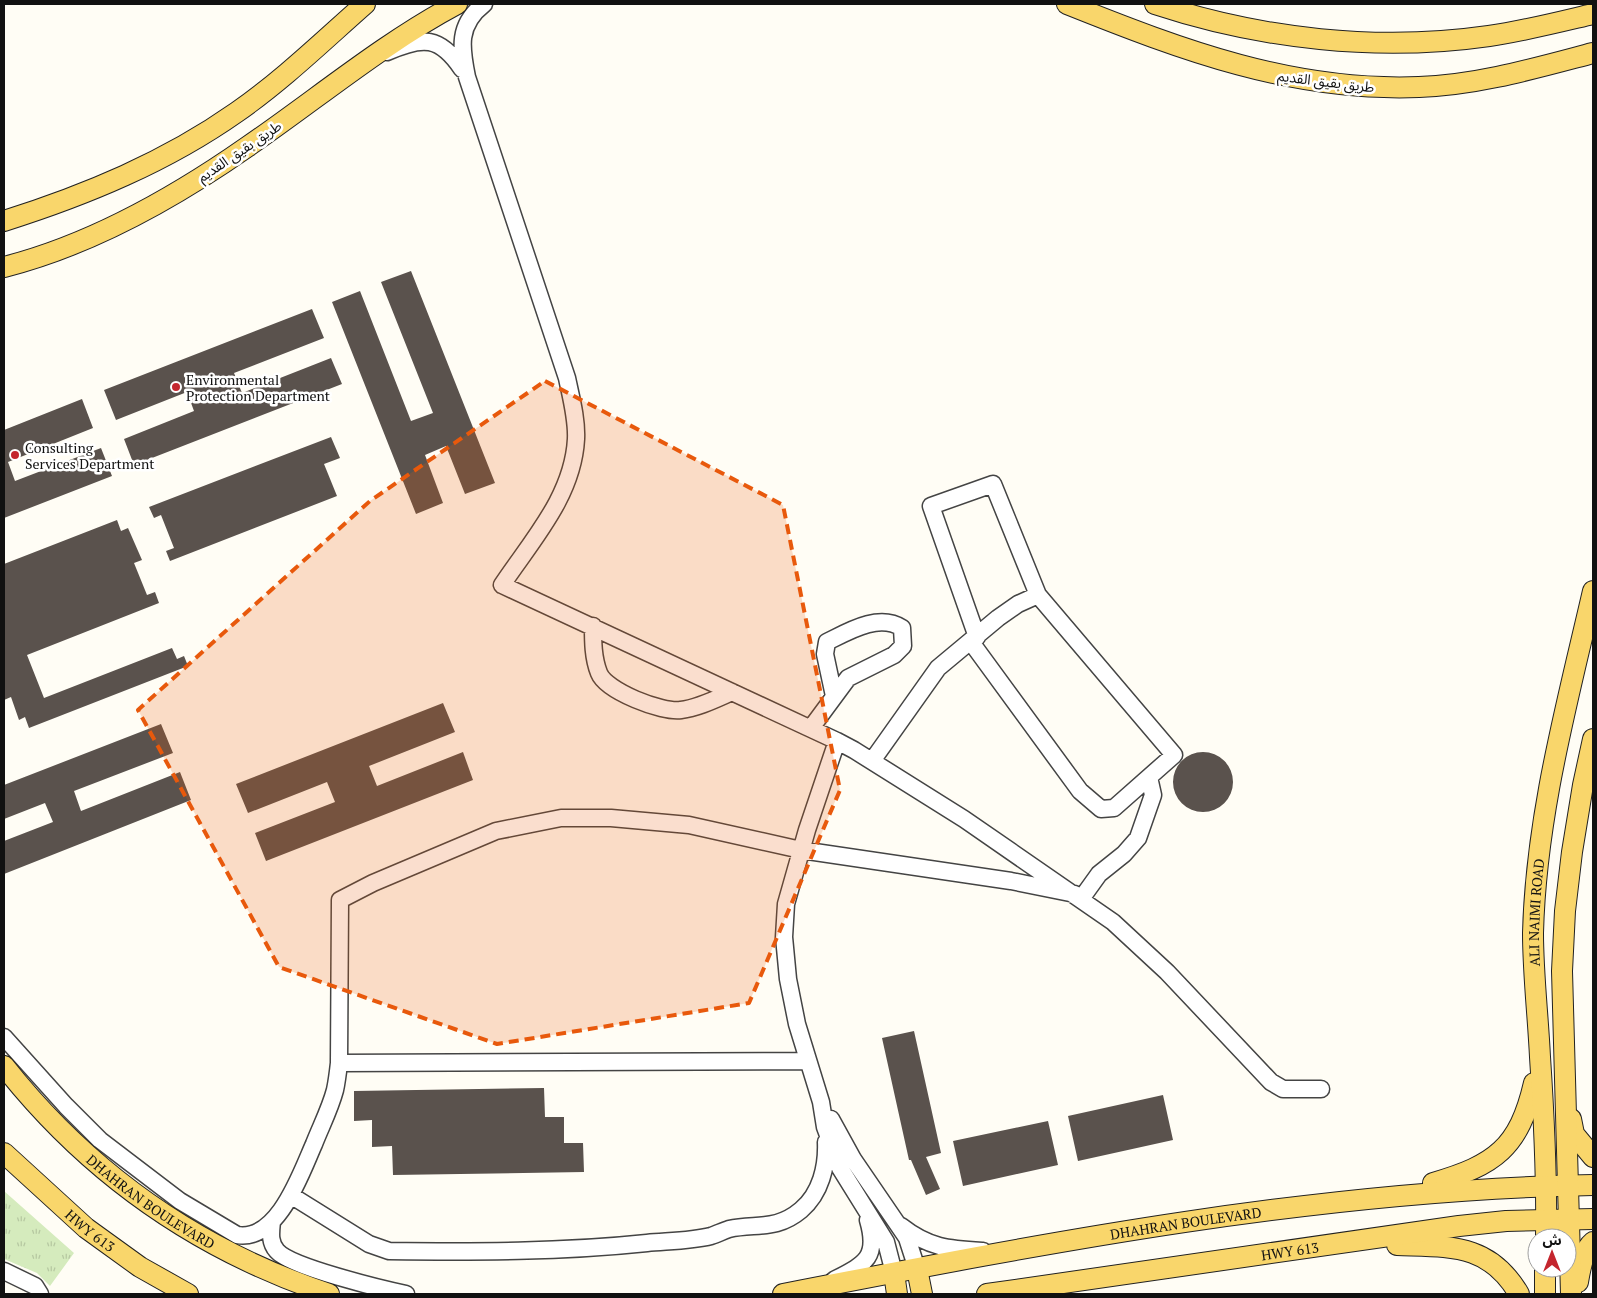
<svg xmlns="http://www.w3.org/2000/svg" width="1597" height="1298" viewBox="0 0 1597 1298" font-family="'PT Serif','Noto Sans Arabic',serif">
	<defs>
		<pattern id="grass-tufts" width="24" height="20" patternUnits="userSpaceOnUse" patternTransform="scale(1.25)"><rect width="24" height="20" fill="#d5ebbd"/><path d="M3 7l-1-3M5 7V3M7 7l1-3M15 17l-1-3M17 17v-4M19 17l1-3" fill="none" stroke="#b6c8a1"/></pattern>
	</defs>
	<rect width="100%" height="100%" fill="#fffdf5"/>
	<path fill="url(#grass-tufts)" d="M 4,1191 L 74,1253 L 50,1286 L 37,1273 L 4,1259 Z"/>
	<path fill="#5a524d" d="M 411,271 L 495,483 L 465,494 L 446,446 L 425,455 L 443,503 L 416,514 L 332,302 L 360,291 L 411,421 L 433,413 L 381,282 Z
		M 312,309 L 324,338 L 234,373 L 242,393 L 331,358 L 342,384 L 134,465 L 124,439 L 194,411 L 187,392 L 116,420 L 104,390 Z
		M 82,399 L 93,428 L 8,462 L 15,481 L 101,448 L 112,476 L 4,518 L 4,430 Z
		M 331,437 L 340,458 L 324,464 L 337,496 L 170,561 L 166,551 L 174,548 L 161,515 L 154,518 L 149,507 Z
		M 117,520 L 121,531 L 128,528 L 142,560 L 134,563 L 147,595 L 155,592 L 159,603 L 27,655 L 44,698 L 172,648 L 177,659 L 184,656 L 188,666 L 29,728 L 25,717 L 19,720 L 11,697 L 4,700 L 4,564 Z
		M 443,703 L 455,732 L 369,766 L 377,786 L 463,752 L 473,780 L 266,861 L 255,833 L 335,802 L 327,782 L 248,813 L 236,784 Z
		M 161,724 L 173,753 L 74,791 L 81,811 L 180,772 L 191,800 L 4,874 L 4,841 L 53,822 L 45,803 L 4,819 L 4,785 Z
		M1173 782a30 30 0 1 1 60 0a30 30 0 1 1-60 0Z
		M 914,1031 L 941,1153 L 926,1157 L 940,1189 L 926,1195 L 911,1160 L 909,1160 L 882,1038 Z
		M 544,1088 L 545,1117 L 564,1117 L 564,1143 L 583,1143 L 584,1172 L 393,1175 L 392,1146 L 372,1147 L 372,1120 L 354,1121 L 354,1091 Z
		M 1163,1095 L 1173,1140 L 1078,1161 L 1068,1116 Z
		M 1048,1121 L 1058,1165 L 963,1186 L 953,1141 Z"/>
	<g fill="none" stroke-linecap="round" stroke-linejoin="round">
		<g stroke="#444" stroke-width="19">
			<path id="minor" d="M 484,4 C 457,25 461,48 467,77 L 567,378 C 571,397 577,419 576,439 C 573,496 532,540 502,585 L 837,741 L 807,830 L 786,904 L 784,937 L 788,979 L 797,1024 L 821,1102 L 825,1127 L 840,1168 L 886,1242 L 894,1273
				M 387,52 C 423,36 440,36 462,69
				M 593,626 C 593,641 593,658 599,673 C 606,691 662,713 681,710 C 698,708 716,699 732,692
				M 971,642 L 1080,791 L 1101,809 L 1114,808 L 1174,755 L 1038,595 L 993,484 L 931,506 L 977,637
				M 811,728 L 848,678 L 894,655 L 903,646 L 902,628 C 879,613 849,631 827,642 L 825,654 L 834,696
				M 837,741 L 854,750 L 964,819 L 1113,922 L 1167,972 L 1271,1082 L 1283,1089 L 1321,1089
				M 872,761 L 938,668 L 998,618 L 1018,604 L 1038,595
				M 1081,899 L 1099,874 L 1124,854 L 1138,838 L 1153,795 L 1149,777
				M 4,1037 L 66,1106 L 100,1140 L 180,1201 L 237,1235 C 278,1242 301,1173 314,1144 C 321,1126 330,1109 335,1090 C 337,1081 338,1072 339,1063 L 340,900 L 373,883 L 496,831 L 561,818 L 611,818 L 689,825 L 801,850 L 1011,881 L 1075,894
				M 339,1063 L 808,1061
				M 831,1119 L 853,1159 L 907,1238 L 917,1269
				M 292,1196 L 369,1244 L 389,1251 C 475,1252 562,1252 647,1243 C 668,1241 691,1241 711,1236 C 717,1234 723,1231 729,1229 C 756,1223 776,1231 801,1210 C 821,1193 827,1166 826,1142
				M 272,1221 C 271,1232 269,1242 277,1251 C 291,1267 382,1289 406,1294
				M 901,1226 C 929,1248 949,1249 983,1251
				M 4,1271 L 35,1286 L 40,1294
				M 834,1280 C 865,1264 879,1258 868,1220"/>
		</g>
		<g stroke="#222" stroke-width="22">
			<g id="major">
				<path d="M 1067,4 C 1182,50 1293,92 1419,87 C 1478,85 1536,68 1593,53"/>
				<path d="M 1155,4 C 1261,39 1378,52 1489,36 C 1524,31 1559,22 1593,14"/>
				<path d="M 4,221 C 86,195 166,162 237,112 C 283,80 324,40 365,4"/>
				<path d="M 4,267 C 91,245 174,198 247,147 C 317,99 382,44 457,4"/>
				<path id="s1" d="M 4,1066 C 90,1175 198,1250 329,1294"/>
				<path d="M 1571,1119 L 1574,1134 L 1593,1157"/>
				<path id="s2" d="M 4,1153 L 86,1228 L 140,1267 L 188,1294"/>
				<path d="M 1433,1183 C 1495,1165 1519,1148 1534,1083"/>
				<path id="s3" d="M 1546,1238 C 1547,1178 1544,1117 1540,1057 C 1538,1015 1533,974 1533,933 C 1536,816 1567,704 1593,591"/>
				<path d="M 1397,1245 C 1451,1247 1489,1243 1519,1294"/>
				<path d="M 917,1269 L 922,1294"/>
				<path d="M 894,1273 L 897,1294"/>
				<path d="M 1578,1282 C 1580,1270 1583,1250 1593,1242"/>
				<path id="s4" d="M 783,1294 C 1050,1242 1320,1190 1593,1185"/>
				<path id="s5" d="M 987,1294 L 1459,1226 L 1506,1221 L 1593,1219"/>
				<path d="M 1545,1294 L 1545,1268"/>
				<path d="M 1571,1294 L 1562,971 L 1565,911 L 1572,852 L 1583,785 L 1593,739"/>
			</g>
		</g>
		<use href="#minor" stroke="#fff" stroke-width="16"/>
		<use href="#major" stroke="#f9d66b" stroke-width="20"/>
	</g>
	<path fill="#e8590c" fill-opacity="0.2" stroke="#e8590c" stroke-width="4" stroke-dasharray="10 6" stroke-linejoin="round" d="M 545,381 L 783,505 L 840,790 L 749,1003 L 497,1044 L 279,967 L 138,710 L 370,501 Z"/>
	<g fill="#c4262e" stroke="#fff" stroke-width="2">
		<circle cx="176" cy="387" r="5"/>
		<circle cx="15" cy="455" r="5"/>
	</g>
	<g text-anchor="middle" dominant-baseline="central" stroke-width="5" stroke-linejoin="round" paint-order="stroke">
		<g font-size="14" fill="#111" stroke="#fff">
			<text transform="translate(1326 81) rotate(7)">طريق بقيق القديم</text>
			<text transform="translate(239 151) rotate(-34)">طريق بقيق القديم</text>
			<text stroke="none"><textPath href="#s3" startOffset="326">ALI NAIMI ROAD</textPath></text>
			<text stroke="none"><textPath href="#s1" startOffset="201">DHAHRAN BOULEVARD</textPath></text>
			<text stroke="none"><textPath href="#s4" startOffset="409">DHAHRAN BOULEVARD</textPath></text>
			<text stroke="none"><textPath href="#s2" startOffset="116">HWY 613</textPath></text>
			<text stroke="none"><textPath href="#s5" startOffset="306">HWY 613</textPath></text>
		</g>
		<g font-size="14" fill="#111" stroke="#fff" text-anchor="start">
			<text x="186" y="379">Environmental<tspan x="186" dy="16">Protection Department</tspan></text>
			<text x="25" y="447">Consulting<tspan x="25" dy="16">Services Department</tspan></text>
		</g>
	</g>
	<rect width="1597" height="1298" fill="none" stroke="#111111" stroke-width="10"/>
	<g transform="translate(1552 1253)"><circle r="24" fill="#ffffff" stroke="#a0a0a0"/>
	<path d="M0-4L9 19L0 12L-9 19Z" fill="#c4262e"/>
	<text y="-8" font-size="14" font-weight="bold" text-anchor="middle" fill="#111111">ش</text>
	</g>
</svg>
